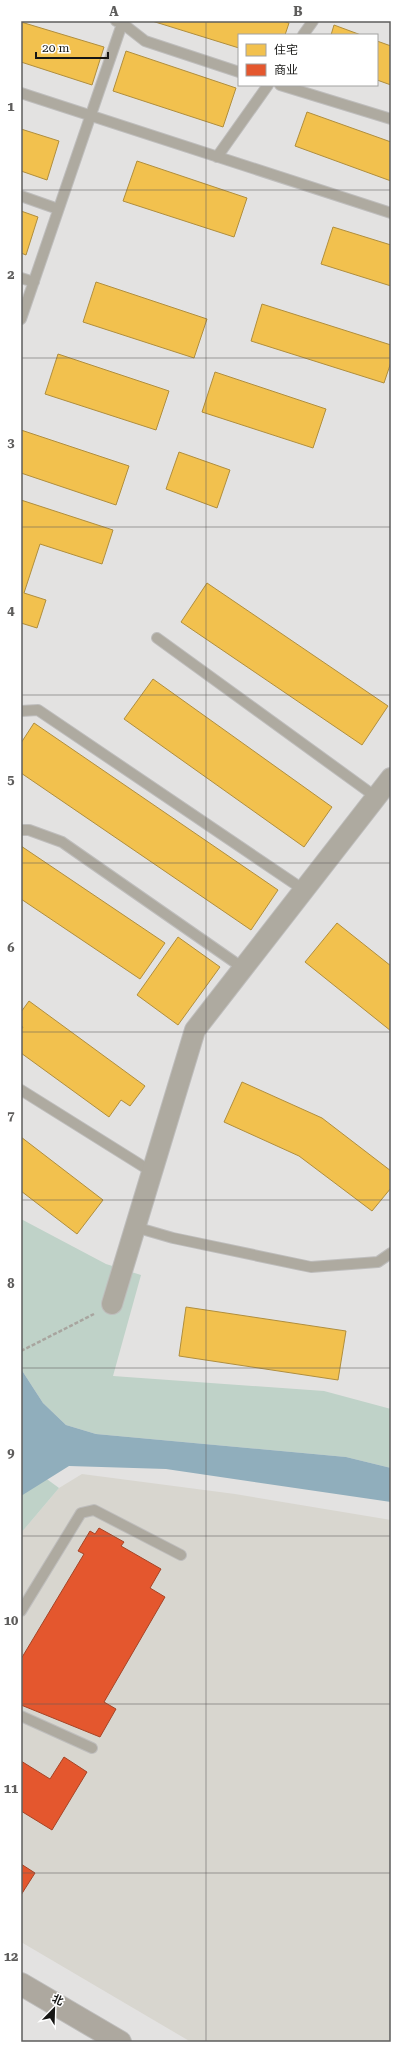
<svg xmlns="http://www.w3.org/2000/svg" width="412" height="2063" viewBox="0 0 412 2063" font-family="'Roboto Serif','Noto Sans SC',serif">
	<rect width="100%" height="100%" fill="#e3e2e1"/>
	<path fill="#d8d6cf" d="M 82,1474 L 235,1494 L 391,1520 L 391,2042 L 191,2042 L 21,1942 L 21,1533 L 59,1488 Z"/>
	<path fill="#bfd2c8" d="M 21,1219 L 106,1264 L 141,1275 L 113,1376 L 324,1391 L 391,1409 L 391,1468 L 346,1457 L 96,1434 L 66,1425 L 43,1403 L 21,1369 Z
		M 21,1460 L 59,1488 L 21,1533 Z"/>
	<path fill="#90aebc" d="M 21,1369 L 43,1403 L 66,1425 L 96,1434 L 346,1457 L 391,1468 L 391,1502 L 166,1469 L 69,1466 L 21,1496 Z"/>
	<path fill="#f2c14e" stroke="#b08e3d" d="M 152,21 L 282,21 L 289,23 L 285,35 L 239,35 L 239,48 Z
		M 21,22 L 104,47 L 92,85 L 21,62 Z
		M 334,25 L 361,35 L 331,35 Z
		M 377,41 L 391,46 L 391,85 L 377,80 Z
		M 126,51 L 236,88 L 223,127 L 113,91 Z
		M 307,112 L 391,142 L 391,181 L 295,146 Z
		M 21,129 L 59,141 L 47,180 L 21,171 Z
		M 137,161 L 247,198 L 234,237 L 123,201 Z
		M 21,211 L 38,217 L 26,255 L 21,253 Z
		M 333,227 L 391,245 L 391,286 L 321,264 Z
		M 96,282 L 207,319 L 194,358 L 83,322 Z
		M 262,304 L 391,345 L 391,362 L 384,383 L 251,341 Z
		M 58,354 L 169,391 L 156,430 L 45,394 Z
		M 215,372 L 326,409 L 313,448 L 202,412 Z
		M 21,430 L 129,466 L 116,505 L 21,473 Z
		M 179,452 L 230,470 L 217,508 L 166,489 Z
		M 21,500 L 113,530 L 102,564 L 40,544 L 24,593 L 46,600 L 37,628 L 21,623 Z
		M 207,583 L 388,706 L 362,745 L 181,622 Z
		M 153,679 L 332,807 L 304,847 L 124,719 Z
		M 34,723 L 278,890 L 251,930 L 21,773 L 21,743 Z
		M 21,846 L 165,943 L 140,979 L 21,899 Z
		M 337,923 L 391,966 L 391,1031 L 305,962 Z
		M 178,937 L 220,967 L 178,1025 L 137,995 Z
		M 29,1001 L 145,1086 L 130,1106 L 121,1100 L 109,1117 L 21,1053 L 21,1030 L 23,1027 L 21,1026 L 21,1012 Z
		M 242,1082 L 322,1118 L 391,1171 L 391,1188 L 372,1211 L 299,1156 L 224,1122 Z
		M 21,1137 L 103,1200 L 77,1234 L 21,1191 Z
		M 186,1307 L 346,1331 L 338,1380 L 179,1356 Z"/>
	<path fill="#e4572e" stroke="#a64426" d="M 99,1528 L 124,1542 L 121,1546 L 161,1569 L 150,1588 L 165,1597 L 104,1702 L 116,1709 L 100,1737 L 21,1705 L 21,1659 L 84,1554 L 78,1551 L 90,1531 L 95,1534 Z
		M 64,1757 L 87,1772 L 52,1830 L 21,1811 L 21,1761 L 50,1779 Z
		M 21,1864 L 35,1873 L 21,1895 Z"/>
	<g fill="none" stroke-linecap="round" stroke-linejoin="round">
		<g stroke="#bebdbc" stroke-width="12">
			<path id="service" d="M 116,21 L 122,23 L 145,41 L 239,72
				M 303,35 L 313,21
				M 280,85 L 391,119
				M 21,93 L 391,213
				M 217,157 L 268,85
				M 21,196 L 58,209
				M 21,278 L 34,282
				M 21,319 L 123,21
				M 157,638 L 376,797
				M 21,711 L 38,710 L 304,890
				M 21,830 L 29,830 L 62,842 L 243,968
				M 21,1090 L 152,1172
				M 135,1227 L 173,1238 L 311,1267 L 378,1262 L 391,1253
				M 21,1611 L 81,1513 L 94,1510 L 181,1555
				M 21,1716 L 92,1748"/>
		</g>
		<g stroke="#bebdbc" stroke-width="22">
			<path id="minor" d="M 112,1304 L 195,1030 L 391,778"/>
		</g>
		<g stroke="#bebdbc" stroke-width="24">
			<path id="secondary" d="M 21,1984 L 120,2042"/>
		</g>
		<path stroke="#a8a59f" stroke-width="2.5" stroke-dasharray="4 2" stroke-linecap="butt" d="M 21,1351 L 94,1314"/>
		<use href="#service" stroke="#aeaaa0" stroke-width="10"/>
		<use href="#minor" stroke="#aeaaa0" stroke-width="20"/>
		<use href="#secondary" stroke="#ada89f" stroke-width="22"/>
	</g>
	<path fill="none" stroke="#5e5d5c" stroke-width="1" stroke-opacity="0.55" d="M 206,21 L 206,2042M 21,190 L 391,190M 21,358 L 391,358M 21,527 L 391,527M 21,695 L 391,695M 21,863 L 391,863M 21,1032 L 391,1032M 21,1200 L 391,1200M 21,1368 L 391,1368M 21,1536 L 391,1536M 21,1704 L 391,1704M 21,1873 L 391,1873"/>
	<rect width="412" height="2063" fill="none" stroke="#ffffff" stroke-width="44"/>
	<rect x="238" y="34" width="140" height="52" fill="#ffffff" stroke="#a2a2a1"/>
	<rect x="246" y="44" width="20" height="12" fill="#f2c14e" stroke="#a2a2a1"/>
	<text x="274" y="54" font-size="12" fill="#161614">住宅</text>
	<rect x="246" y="64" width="20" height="12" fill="#e4572e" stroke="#a2a2a1"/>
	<text x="274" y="74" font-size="12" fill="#161614">商业</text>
	<g transform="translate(54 2009) rotate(23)" stroke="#ffffff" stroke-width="3" paint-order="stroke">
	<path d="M0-3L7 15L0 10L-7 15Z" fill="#161614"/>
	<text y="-6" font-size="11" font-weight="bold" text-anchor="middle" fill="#161614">北</text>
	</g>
	<path d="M36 52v6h72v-6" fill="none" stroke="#161614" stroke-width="2"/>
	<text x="42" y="52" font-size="12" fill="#161614" stroke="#ffffff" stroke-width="3" paint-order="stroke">20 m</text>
	<rect x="22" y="22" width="368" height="2019" fill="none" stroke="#5e5d5c" stroke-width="1.5"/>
	<g font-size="13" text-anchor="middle" font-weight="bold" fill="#5e5d5c">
		<text x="114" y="16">A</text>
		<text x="298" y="16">B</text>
		<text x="11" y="111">1</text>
		<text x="11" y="279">2</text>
		<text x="11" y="447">3</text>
		<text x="11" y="615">4</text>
		<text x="11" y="784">5</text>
		<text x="11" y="952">6</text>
		<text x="11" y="1120">7</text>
		<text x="11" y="1288">8</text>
		<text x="11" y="1457">9</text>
		<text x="11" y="1625">10</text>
		<text x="11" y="1793">11</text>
		<text x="11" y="1961">12</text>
	</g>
</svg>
